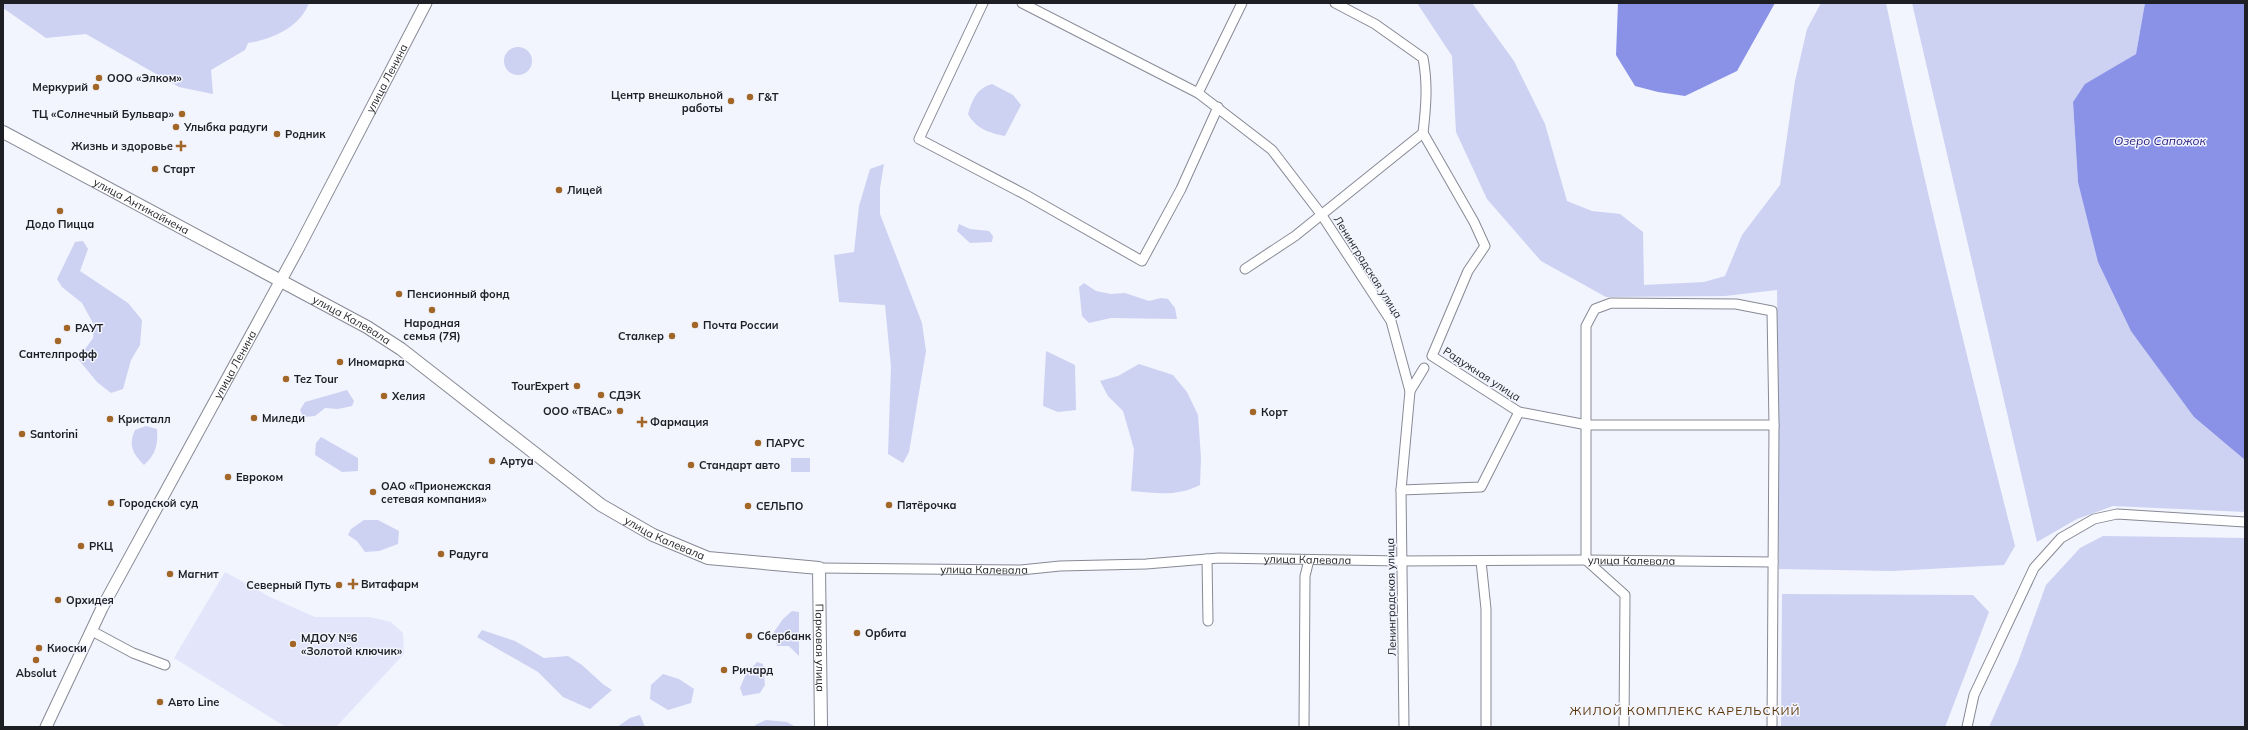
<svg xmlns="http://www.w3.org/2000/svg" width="2248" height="730" viewBox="0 0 2248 730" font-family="Mulish,sans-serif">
	<rect width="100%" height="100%" fill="#f2f4fe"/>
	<path fill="#e3e6fa" d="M 225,572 L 270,597 L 315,617 L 370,617 L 391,622 L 403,633 L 404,654 L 336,727 L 286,727 L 174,658 Z"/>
	<path fill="#cdd2f2" d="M 3,3 L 309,3 C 300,27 273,39 248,43 L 245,50 L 211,70 L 213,94 L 179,87 L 86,34 L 46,38 L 3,8 Z
		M 1417,3 L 1472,3 L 1514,61 L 1545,124 L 1567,201 L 1592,211 L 1620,214 L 1643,232 L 1644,285 L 1704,282 L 1725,276 L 1742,235 L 1780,185 L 1795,81 L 1807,29 L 1821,3 L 1886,3 C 1924,185 1969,366 2015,546 L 2004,565 L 1892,571 L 1779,569 L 1777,290 L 1725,296 L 1606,297 L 1541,261 L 1487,199 L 1456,132 L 1452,56 Z
		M 1912,3 L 2145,3 L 2136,54 L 2086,84 L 2073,102 L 2078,182 L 2194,417 L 2245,460 L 2245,512 L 2113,506 L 2077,519 L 2037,542 Z
		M504 61a14 14 0 1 1 28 0a14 14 0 1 1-28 0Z
		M 992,84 L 1013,95 L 1021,105 L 1005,136 C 990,133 976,129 968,114 C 973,99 976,89 992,84 Z
		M 884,164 L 880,188 L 880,214 L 922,323 L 926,351 L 909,452 L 903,463 L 888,454 L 891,367 L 885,305 L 839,302 L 834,255 L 854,252 L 859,206 L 870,169 Z
		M 959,224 L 970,229 L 989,231 L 993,236 L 992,242 L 970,243 L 957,231 Z
		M 83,241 L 88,249 L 80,271 L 128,303 L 142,320 L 140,345 L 131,360 L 123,389 L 111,393 L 97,382 L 78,359 L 93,338 L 94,325 L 82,303 L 62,287 L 57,279 L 75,242 Z
		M 1084,283 L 1096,291 L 1111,294 L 1125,293 L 1149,301 L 1161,298 L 1168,299 L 1175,308 L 1177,319 L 1111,318 L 1089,323 L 1082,316 L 1079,287 Z
		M 1046,351 L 1075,365 L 1076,410 L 1058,412 L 1043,406 Z
		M 1139,364 L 1173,375 L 1187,392 L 1198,415 L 1201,458 L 1200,485 C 1176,497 1157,493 1131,491 L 1134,449 L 1123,411 L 1108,396 L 1100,381 L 1118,376 Z
		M 347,390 L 354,401 L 352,406 L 338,409 L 325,408 L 315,416 L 303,417 L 300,410 L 305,402 Z
		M 146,426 L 157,429 C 158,445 156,454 144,465 C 133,454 128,445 135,430 Z
		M 321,437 L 358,458 L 358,471 L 342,472 L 315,455 L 316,443 Z
		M 791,458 L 810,458 L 810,472 L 791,472 Z
		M 364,520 L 378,520 L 399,531 L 398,544 L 379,551 L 365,552 L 357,541 L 348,535 L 351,529 Z
		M 2103,536 L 2245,538 L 2245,727 L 1989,727 L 2018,662 L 2046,585 L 2080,548 Z
		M 1782,594 L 1973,595 L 1989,612 L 1945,727 L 1781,727 Z
		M 792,611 L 799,612 L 799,656 L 789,646 L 777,646 L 774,632 L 783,619 Z
		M 482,630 L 515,641 L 544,658 L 568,656 L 582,665 L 604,685 L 612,690 L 590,709 L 563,697 L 538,672 L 477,637 Z
		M 757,662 L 763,664 L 765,685 L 760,693 L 743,696 L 740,688 L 745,676 Z
		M 663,674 L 679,679 L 694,689 L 691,703 L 668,710 L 650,699 L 651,685 Z
		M 640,715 L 645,727 L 617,727 L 630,718 Z
		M 766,720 L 787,722 L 796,727 L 756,727 L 755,725 Z"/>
	<path fill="#8992e7" d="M 1618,3 L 1775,3 L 1737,71 L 1685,96 L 1658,92 L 1635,86 L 1616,55 Z
		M 2145,3 L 2245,3 L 2245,460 L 2194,417 L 2131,331 L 2098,262 L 2078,182 L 2073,102 L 2085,84 L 2136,54 Z"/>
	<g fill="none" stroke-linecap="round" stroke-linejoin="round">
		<g stroke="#878994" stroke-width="11">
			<g id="minor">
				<path d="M 983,3 L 919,139 L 1026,195 L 1142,261 L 1181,189 L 1218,107"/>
				<path d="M 1022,3 L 1198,93 L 1272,150 L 1321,214 L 1391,321 L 1410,391 L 1401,490 L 1404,727"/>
				<path d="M 1198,93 L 1242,3"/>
				<path d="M 1423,133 L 1474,222 L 1485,246 L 1468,271 L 1432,356 L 1519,412 L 1587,425 L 1774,425"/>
				<path d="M 1245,269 L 1295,236 L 1423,133 C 1426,107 1428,84 1423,58 L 1375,24 L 1335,3"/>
				<path d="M 1410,391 L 1424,368"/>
				<path d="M 1401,490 L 1481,487 L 1519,412"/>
				<path d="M 1207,559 L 1208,621"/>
				<path d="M 1481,561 L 1486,609 L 1486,727"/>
				<path id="s1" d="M 819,568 L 1021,570 L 1060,566 L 1146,564 L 1219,558 L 1400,561 L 1586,560 L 1773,562"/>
				<path d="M 92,631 L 133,653 L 165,665"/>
				<path d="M 1304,727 L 1305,576 L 1309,560"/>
				<path d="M 1624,727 L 1625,595 L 1586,560 L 1586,326 L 1595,309 L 1611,303 L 1736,304 L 1772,311 L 1774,425 L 1772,727"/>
				<path d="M 1967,727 L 1974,695 L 2034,568 L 2061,538 L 2094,519 L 2117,514 L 2245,522"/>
			</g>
		</g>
		<g stroke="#878994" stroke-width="13">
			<g id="tertiary">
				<path id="s2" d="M 46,727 L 102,608 L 298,249 L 426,3"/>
			</g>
		</g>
		<g stroke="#878994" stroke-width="14">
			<g id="secondary">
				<path id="s3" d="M 3,132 L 367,327 L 401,349 L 601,505 L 653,535 L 708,558 L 819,568 L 821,727"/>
			</g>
		</g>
		<use href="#minor" stroke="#fff" stroke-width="9"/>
		<use href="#tertiary" stroke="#fff" stroke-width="11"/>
		<use href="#secondary" stroke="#fff" stroke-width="12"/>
	</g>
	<g fill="#a26728" stroke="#f2f4fe" stroke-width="1.5">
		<circle cx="99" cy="78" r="4"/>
		<circle cx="96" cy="87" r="4"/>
		<circle cx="750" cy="97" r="4"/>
		<circle cx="731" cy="101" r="4"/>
		<circle cx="182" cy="114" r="4"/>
		<circle cx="176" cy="127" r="4"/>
		<circle cx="277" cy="134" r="4"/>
		<path d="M179 140h4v4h4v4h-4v4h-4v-4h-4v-4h4z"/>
		<circle cx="155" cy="169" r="4"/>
		<circle cx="559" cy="190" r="4"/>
		<circle cx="60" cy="211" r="4"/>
		<circle cx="399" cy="294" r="4"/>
		<circle cx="432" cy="310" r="4"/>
		<circle cx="695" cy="325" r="4"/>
		<circle cx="67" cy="328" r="4"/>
		<circle cx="672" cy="336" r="4"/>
		<circle cx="58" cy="341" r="4"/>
		<circle cx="340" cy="362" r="4"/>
		<circle cx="286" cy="379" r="4"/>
		<circle cx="577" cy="386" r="4"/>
		<circle cx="601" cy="395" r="4"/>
		<circle cx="384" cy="396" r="4"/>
		<circle cx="620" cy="411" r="4"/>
		<circle cx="1253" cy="412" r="4"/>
		<circle cx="254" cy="418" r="4"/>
		<circle cx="110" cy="419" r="4"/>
		<path d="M640 416h4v4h4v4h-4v4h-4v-4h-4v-4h4z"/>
		<circle cx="22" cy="434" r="4"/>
		<circle cx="758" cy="443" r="4"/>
		<circle cx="492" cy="461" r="4"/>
		<circle cx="691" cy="465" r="4"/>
		<circle cx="228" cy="477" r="4"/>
		<circle cx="373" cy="492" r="4"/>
		<circle cx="111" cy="503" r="4"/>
		<circle cx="889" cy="505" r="4"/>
		<circle cx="748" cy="506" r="4"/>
		<circle cx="81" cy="546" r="4"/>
		<circle cx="441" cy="554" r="4"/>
		<circle cx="170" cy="574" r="4"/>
		<path d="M351 578h4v4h4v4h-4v4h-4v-4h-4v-4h4z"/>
		<circle cx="339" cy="585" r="4"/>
		<circle cx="58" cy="600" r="4"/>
		<circle cx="857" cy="633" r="4"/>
		<circle cx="749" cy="636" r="4"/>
		<circle cx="293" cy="644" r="4"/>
		<circle cx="39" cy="648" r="4"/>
		<circle cx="36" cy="660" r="4"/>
		<circle cx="724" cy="670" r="4"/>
		<circle cx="160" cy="702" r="4"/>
	</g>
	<g text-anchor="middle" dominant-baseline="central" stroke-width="3" stroke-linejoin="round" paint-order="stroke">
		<g font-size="11" font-weight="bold" fill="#1e1f24" stroke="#f2f4fe" text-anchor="start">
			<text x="107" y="78">ООО «Элком»</text>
			<text x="88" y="87" text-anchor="end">Меркурий</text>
			<text x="723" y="95" text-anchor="end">Центр внешкольной<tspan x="723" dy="13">работы</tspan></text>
			<text x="758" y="97">Г&amp;Т</text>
			<text x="174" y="114" text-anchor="end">ТЦ «Солнечный Бульвар»</text>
			<text x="184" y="127">Улыбка радуги</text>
			<text x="285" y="134">Родник</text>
			<text x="173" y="146" text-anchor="end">Жизнь и здоровье</text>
			<text x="163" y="169">Старт</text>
			<text x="567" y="190">Лицей</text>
			<text x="60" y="224" text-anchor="middle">Додо Пицца</text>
			<text x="407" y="294">Пенсионный фонд</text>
			<text x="432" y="323" text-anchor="middle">Народная<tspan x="432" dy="13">семья (7Я)</tspan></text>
			<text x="703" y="325">Почта России</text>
			<text x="75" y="328">РАУТ</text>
			<text x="664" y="336" text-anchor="end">Сталкер</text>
			<text x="58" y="354" text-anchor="middle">Сантелпрофф</text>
			<text x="348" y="362">Иномарка</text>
			<text x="294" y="379">Tez Tour</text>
			<text x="569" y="386" text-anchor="end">TourExpert</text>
			<text x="609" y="395">СДЭК</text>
			<text x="392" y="396">Хелия</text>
			<text x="612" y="411" text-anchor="end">ООО «ТВАС»</text>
			<text x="1261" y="412">Корт</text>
			<text x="262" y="418">Миледи</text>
			<text x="118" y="419">Кристалл</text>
			<text x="650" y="422">Фармация</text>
			<text x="30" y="434">Santorini</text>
			<text x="766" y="443">ПАРУС</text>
			<text x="500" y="461">Артуа</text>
			<text x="699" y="465">Стандарт авто</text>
			<text x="236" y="477">Евроком</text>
			<text x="381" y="486">ОАО «Прионежская<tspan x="381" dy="13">сетевая компания»</tspan></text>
			<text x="119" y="503">Городской суд</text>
			<text x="897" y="505">Пятёрочка</text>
			<text x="756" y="506">СЕЛЬПО</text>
			<text x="89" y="546">РКЦ</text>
			<text x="449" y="554">Радуга</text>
			<text x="178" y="574">Магнит</text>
			<text x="361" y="584">Витафарм</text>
			<text x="331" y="585" text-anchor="end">Северный Путь</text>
			<text x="66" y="600">Орхидея</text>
			<text x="865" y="633">Орбита</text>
			<text x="757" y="636">Сбербанк</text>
			<text x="301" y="638">МДОУ №6<tspan x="301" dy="13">«Золотой ключик»</tspan></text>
			<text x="47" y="648">Киоски</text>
			<text x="732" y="670">Ричард</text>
			<text x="36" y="673" text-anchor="middle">Absolut</text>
			<text x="168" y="702">Авто Line</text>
		</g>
		<g font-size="11" fill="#1e1f24" stroke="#f2f4fe">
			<text stroke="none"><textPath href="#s2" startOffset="733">улица Ленина</textPath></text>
			<text stroke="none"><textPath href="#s3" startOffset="157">улица Антикайнена</textPath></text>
			<text transform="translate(1368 267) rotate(58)">Ленинградская улица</text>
			<text stroke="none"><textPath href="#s3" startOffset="396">улица Калевала</textPath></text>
			<text stroke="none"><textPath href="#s2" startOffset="409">улица Ленина</textPath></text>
			<text transform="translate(1482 374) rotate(33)">Радужная улица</text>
			<text stroke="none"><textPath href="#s3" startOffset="779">улица Калевала</textPath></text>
			<text stroke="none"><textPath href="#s1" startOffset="489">улица Калевала</textPath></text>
			<text stroke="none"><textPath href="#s1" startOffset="813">улица Калевала</textPath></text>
			<text stroke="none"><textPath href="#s1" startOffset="165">улица Калевала</textPath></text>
			<text transform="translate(1391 597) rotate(-91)">Ленинградская улица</text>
			<text stroke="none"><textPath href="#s3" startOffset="1018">Парковая улица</textPath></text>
		</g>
		<g font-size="12" font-style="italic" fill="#271c7e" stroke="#f2f4fe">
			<text x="2160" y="140">Озеро Сапожок</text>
		</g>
		<g font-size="12" letter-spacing="1" fill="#5a3303" stroke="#f2f4fe">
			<text x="1685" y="710">ЖИЛОЙ КОМПЛЕКС КАРЕЛЬСКИЙ</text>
		</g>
	</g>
	<rect width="2248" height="730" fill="none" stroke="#1e1f24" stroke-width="8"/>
</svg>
